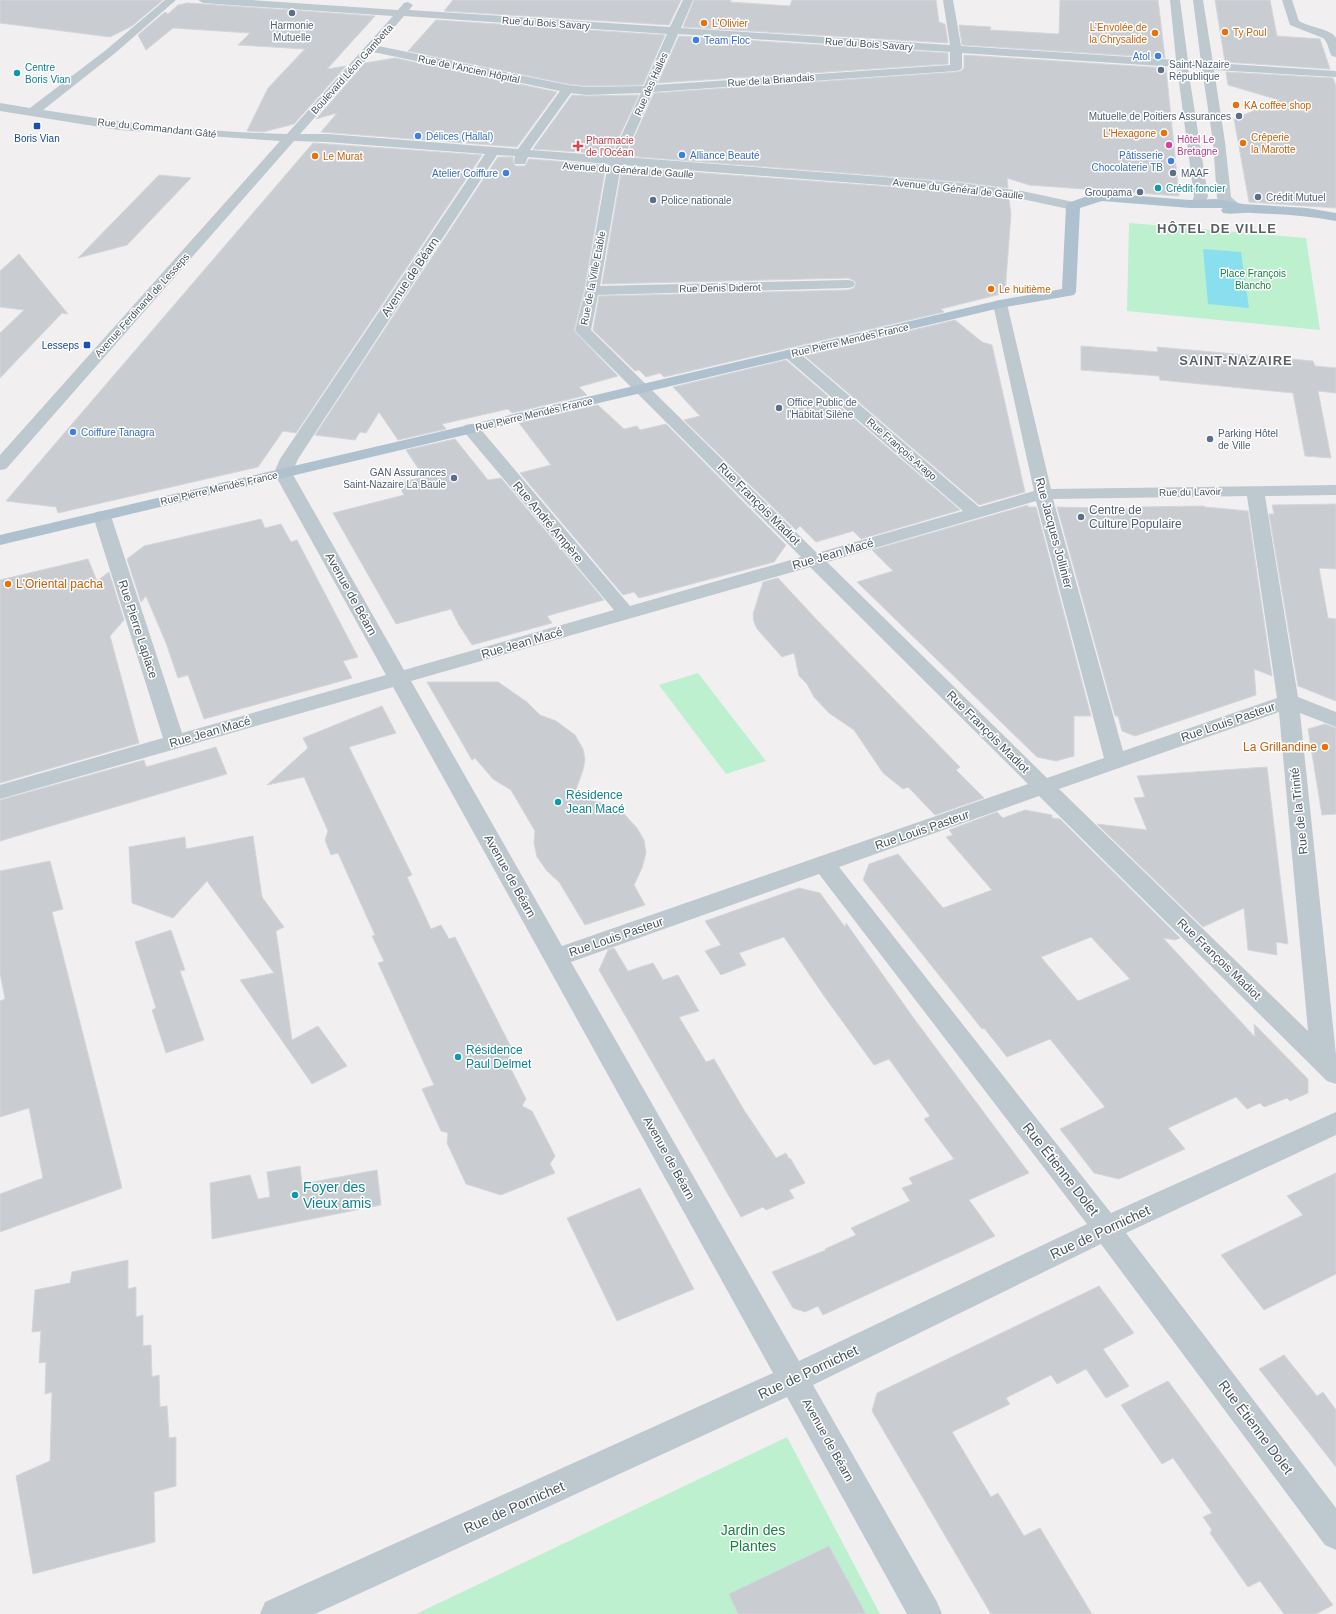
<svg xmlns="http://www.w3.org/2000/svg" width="1336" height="1614" viewBox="0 0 1336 1614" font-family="Arial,sans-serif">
	<rect width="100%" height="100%" fill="#f2eff0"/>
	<path fill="#bdf0ce" d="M 1129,223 L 1306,238 L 1320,330 L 1127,311 Z
		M 698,673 L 759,752 L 766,761 L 726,774 L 659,685 Z
		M 787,1437 L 880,1614 L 416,1614 Z"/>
	<path fill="#8adfee" d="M 1203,249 L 1241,252 L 1249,308 L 1208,304 Z"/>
	<path fill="#c9cdd2" stroke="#d3d6db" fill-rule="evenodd" d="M 0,0 L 163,0 L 132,26 L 110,37 L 0,23 Z
		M 453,0 L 681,0 L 669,25 L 444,11 Z
		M 694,0 L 731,0 L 730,2 L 790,6 L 792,0 L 936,0 L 939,22 L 945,24 L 948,43 L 683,27 Z
		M 1060,0 L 1158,0 L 1165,58 L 962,45 L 959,25 L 991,27 L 990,30 L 1059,34 Z
		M 1215,0 L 1270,0 L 1277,36 L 1320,39 L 1330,69 L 1225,62 Z
		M 187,3 L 203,4 L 375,16 L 327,69 L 346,66 L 294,124 L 263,132 L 247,131 L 268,88 L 305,49 L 238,45 L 250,33 L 173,28 L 146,50 L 138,35 L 165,12 L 168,14 L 178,5 Z
		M 436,20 L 665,35 L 643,85 L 586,86 L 568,84 L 408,51 Z
		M 679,36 L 948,53 L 948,64 L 658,83 Z
		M 964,55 L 1166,68 L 1179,196 L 1029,185 L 1007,178 L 1008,188 L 961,182 L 626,156 L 654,93 L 956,72 L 961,71 L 964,68 Z
		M 395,58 L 557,92 L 517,147 L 321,132 L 337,113 L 316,119 L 365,63 Z
		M 1226,72 L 1333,78 L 1336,86 L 1336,208 L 1249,202 L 1234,119 L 1279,100 L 1228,85 Z
		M 572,95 L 586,96 L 639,95 L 611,154 L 533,149 Z
		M 313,143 L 482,155 L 296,433 L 283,431 L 258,467 L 58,513 L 56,507 L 6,501 Z
		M 498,157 L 513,157 L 513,161 L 515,166 L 525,166 L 529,159 L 606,165 L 584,291 L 574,331 L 618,376 L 579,387 L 587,395 L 512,413 L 508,409 L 442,424 L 446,429 L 398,440 L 379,412 L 366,433 L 360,432 L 355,440 L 315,435 Z
		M 622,167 L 961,192 L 1009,199 L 1011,214 L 1005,293 L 941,309 L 944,312 L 664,377 L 660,373 L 646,377 L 639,370 L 635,371 L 593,330 L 599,296 L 848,290 L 854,288 L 856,283 L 853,280 L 848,278 L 602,284 Z
		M 159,175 L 191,178 L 127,245 L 78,258 Z
		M 19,254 L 68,314 L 62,313 L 0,378 L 0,333 L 24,310 L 0,307 L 0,271 Z
		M 955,320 L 982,342 L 992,345 L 1025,492 L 979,505 L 805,356 Z
		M 1081,346 L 1158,352 L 1157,347 L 1313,361 L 1315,366 L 1336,368 L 1336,393 L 1318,391 L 1331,458 L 1305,456 L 1293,393 L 1160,380 L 1159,376 L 1081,370 Z
		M 786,360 L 960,510 L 861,539 L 853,531 L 816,542 L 800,526 L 796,530 L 684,420 L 700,416 L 673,387 Z
		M 598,405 L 624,429 L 637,426 L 640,430 L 666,424 L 786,545 L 774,562 L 639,598 L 634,592 L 623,595 L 520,473 L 551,465 L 519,423 Z
		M 455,439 L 488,480 L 501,478 L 604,600 L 547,616 L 552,623 L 472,645 L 459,625 L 451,609 L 396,624 L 333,513 L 404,495 L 398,483 L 424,477 L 406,450 Z
		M 1336,504 L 1336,569 L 1319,568 L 1328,618 L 1336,619 L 1336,701 L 1298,686 L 1269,514 L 1274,514 L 1272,505 Z
		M 1028,505 L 1028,507 L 1036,507 L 1091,716 L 1074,716 L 1074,756 L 1056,761 L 1037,757 L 857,582 L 893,571 L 872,550 Z
		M 1204,506 L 1205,507 L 1248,511 L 1272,676 L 1254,669 L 1256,695 L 1135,736 L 1122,731 L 1118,716 L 1115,716 L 1057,507 L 1138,509 L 1138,507 Z
		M 261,519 L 265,528 L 281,524 L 291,542 L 297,540 L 358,657 L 343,661 L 352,678 L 204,719 L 188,675 L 178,678 L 166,643 L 146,596 L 141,602 L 127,559 L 144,546 Z
		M 88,559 L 97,581 L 109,572 L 124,620 L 110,636 L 139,743 L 0,783 L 0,580 Z
		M 778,578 L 816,619 L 960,767 L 956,770 L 984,798 L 935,815 L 908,787 L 903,789 L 883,773 L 854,730 L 829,713 L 814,697 L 807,684 L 799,676 L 794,653 L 782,657 L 757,629 L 754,622 L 753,614 L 763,582 Z
		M 427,682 L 498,682 L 527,702 L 540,715 L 556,721 L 575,735 L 583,749 L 585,760 L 583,770 L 574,795 L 611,806 L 625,815 L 637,828 L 644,840 L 646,853 L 642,868 L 634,885 L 645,905 L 585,925 L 559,882 L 547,871 L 537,857 L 534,843 L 535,831 L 511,790 L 493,779 L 475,758 L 472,760 Z
		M 382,706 L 396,733 L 349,747 L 412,875 L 407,877 L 431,929 L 441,925 L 449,939 L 455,937 L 513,1051 L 507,1061 L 526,1099 L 522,1106 L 532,1111 L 555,1156 L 550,1164 L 555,1173 L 501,1195 L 466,1184 L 447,1143 L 448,1133 L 441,1131 L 422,1089 L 434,1085 L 378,963 L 384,961 L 372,936 L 375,935 L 338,853 L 331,855 L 325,840 L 328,831 L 304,777 L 267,785 L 308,748 L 303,738 Z
		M 1325,724 L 1336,728 L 1336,814 L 1322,815 L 1308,729 Z
		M 216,747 L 227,774 L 0,841 L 0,800 L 144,760 L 146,767 Z
		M 1267,767 L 1288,944 L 1276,942 L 1277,955 L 1248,950 L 1244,908 L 1203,927 L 1097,824 L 1147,830 L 1134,798 L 1145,797 L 1137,776 Z
		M 1025,810 L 1052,815 L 1052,818 L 1060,819 L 1180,938 L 1175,940 L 1163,938 L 1255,1037 L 1254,1024 L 1308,1079 L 1308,1093 L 1290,1101 L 1287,1098 L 1264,1107 L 1260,1103 L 1247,1109 L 1236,1097 L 1168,1128 L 1185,1149 L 1119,1179 L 1094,1173 L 1060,1129 L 1105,1107 L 1050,1039 L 1007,1057 L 984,1028 L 982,1029 L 863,880 L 869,864 L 898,854 L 943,908 L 992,890 L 946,837 L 953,835 L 949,830 L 997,812 L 1003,818 ZM 1091,937 L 1130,979 L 1078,1001 L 1041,957 Z
		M 253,836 L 262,897 L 284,927 L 276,931 L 292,1040 L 318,1026 L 347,1066 L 312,1084 L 240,980 L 274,973 L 207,881 L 173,918 L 132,903 L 129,847 L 185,837 L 186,849 Z
		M 50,861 L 63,909 L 52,912 L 122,1188 L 0,1232 L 0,1194 L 43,1178 L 29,1108 L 0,1117 L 0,1001 L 5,999 L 0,973 L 0,871 Z
		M 799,888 L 820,893 L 845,927 L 846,923 L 915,1020 L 1029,1173 L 969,1200 L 995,1236 L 823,1315 L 818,1306 L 805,1312 L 793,1308 L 772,1272 L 826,1250 L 825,1249 L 856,1235 L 851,1228 L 910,1201 L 902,1188 L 913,1184 L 909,1178 L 954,1159 L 924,1119 L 930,1116 L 889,1059 L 874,1065 L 824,996 L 784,937 L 739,953 L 746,965 L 721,975 L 705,951 L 721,945 L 705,921 Z
		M 171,930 L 185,970 L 180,971 L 204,1040 L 166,1053 L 152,1010 L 156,1008 L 135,942 Z
		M 614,948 L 628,971 L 653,963 L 663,980 L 678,975 L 699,1011 L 679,1017 L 706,1062 L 714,1059 L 744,1110 L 776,1158 L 786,1153 L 789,1159 L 790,1158 L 805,1183 L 789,1190 L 794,1198 L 766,1210 L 763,1207 L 741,1217 L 599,970 L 608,950 Z
		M 300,1166 L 302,1184 L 377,1170 L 381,1205 L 212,1239 L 210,1183 L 250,1175 L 258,1199 L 270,1197 L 267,1172 Z
		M 1336,1173 L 1336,1274 L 1264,1310 L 1221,1255 L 1303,1215 L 1287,1196 Z
		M 640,1188 L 694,1289 L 617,1321 L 567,1218 Z
		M 128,1260 L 128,1289 L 136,1287 L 136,1317 L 143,1315 L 143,1346 L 151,1345 L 152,1377 L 159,1375 L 160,1407 L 167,1406 L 169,1438 L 176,1437 L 176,1486 L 154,1492 L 155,1542 L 33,1574 L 16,1476 L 50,1461 L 52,1392 L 45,1394 L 46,1362 L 39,1363 L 41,1331 L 32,1332 L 35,1290 L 70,1283 L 72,1272 Z
		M 1099,1286 L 1134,1333 L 1103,1349 L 1129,1386 L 1106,1398 L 1086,1369 L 1057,1384 L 1051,1375 L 1006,1398 L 1010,1404 L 952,1432 L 991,1497 L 998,1493 L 1024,1536 L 1040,1528 L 1092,1614 L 991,1614 L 872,1411 L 877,1393 Z
		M 1284,1355 L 1317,1396 L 1323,1392 L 1336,1410 L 1336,1467 L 1259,1369 Z
		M 1168,1381 L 1287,1542 L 1333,1605 L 1316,1614 L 1284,1614 L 1260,1581 L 1248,1587 L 1210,1533 L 1212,1530 L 1203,1517 L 1212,1513 L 1173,1458 L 1162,1464 L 1121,1405 Z
		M 829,1546 L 866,1614 L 738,1614 L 729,1594 Z"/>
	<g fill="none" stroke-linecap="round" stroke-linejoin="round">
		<path fill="#bdc8cf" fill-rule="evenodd" d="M 165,0 L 176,0 L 114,54 L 43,110 C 124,123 205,132 287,134 L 393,16 L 203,3 L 198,0 L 252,0 L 398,10 L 404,3 L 408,2 L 413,5 L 409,10 L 670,27 L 683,0 L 693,0 L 681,28 L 950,45 L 943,0 L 953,0 L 961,46 L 1176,60 L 1170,0 L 1180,0 L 1188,61 L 1201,62 L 1193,0 L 1203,0 L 1213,63 L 1336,71 L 1336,77 L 1214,70 L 1225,142 L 1231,197 L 1240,205 L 1238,208 C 1229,210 1222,205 1217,198 L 1213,142 L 1202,69 L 1188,68 L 1208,196 L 1204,206 L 1194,206 L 1192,203 L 1194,196 L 1177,67 L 962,53 L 962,68 L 960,70 L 956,71 L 653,92 L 624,157 L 961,183 L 1022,191 L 1078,203 L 1080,206 L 1078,209 L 1073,210 L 1022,199 L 961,191 L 621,165 L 600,286 L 848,280 L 853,281 L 855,284 L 853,287 L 848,288 L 598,295 L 591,330 L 817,553 L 963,511 L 785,357 L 783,354 L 785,351 L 791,349 L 797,351 L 979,507 L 1034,491 L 993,304 L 995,301 L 1000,300 L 1005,301 L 1007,304 L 1051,489 L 1336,485 L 1336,495 L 1265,496 L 1298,697 L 1336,712 L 1336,727 L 1300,713 L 1336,1055 L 1336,1084 L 1327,1081 L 1039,796 L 839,867 L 1111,1213 L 1336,1112 L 1336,1135 L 1126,1233 L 1336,1508 L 1336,1550 L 1325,1545 L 1101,1244 L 813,1385 L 937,1602 L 942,1614 L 907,1614 L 787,1397 L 315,1614 L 260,1614 L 265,1602 L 773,1373 L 393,687 L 0,799 L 0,785 L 163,738 L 93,516 L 96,512 L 102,511 L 108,512 L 111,516 L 182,733 L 386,675 L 274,473 L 280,459 L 485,154 L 327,142 L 294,141 L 6,469 L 0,470 L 0,455 L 280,141 L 119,130 L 0,111 L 0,103 L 30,108 L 106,50 ZM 404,16 L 667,34 L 644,86 L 586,87 L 568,85 L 378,46 ZM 678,34 L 950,52 L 950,65 L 656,85 ZM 373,52 L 560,91 L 518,149 L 327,134 L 300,134 ZM 571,93 L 586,95 L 641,93 L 612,156 L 530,150 ZM 497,155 L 515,156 L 514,161 L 515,164 L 525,164 L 528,157 L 608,164 L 585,291 L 575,331 L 801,557 L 630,606 L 477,425 L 471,424 L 465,425 L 463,429 L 465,433 L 614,610 L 404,670 L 292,473 L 298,459 ZM 1247,496 L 1277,698 L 1123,751 L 1053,499 ZM 1036,501 L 1104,758 L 1047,778 L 827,562 ZM 810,567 L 1028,784 L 562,946 L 411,681 ZM 1279,712 L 1308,1031 L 1059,789 ZM 819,874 L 1087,1224 L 799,1361 L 571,962 Z
			M 1282,0 L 1292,0 L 1299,21 C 1308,27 1332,29 1336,38 C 1336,43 1336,52 1336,57 L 1332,56 C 1328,51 1329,43 1323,38 L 1290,25 Z"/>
		<path fill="#afc1cf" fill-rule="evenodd" d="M 1102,193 L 1190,200 L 1216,199 L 1243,204 L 1307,208 L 1336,213 L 1336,221 C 1308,216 1280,214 1251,213 C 1242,212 1232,215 1223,213 L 1221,210 L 1223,208 L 1190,208 L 1102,201 L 1080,208 L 1076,292 L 1074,295 L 1000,308 L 0,545 L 0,535 L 1000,300 L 1062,289 L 1066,206 L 1068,203 L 1090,195 Z"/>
	</g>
	<g fill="#5c6f8a" stroke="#fff" stroke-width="1.5">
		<circle cx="292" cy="13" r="4"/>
		<circle cx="1161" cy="70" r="4"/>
		<circle cx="1239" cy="116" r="4"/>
		<circle cx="1173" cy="173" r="4"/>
		<circle cx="1140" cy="192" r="4"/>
		<circle cx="1258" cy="197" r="4"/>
		<circle cx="653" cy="200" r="4"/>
		<circle cx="779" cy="408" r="4"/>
		<circle cx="1210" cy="439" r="4"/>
		<circle cx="454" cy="478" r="4"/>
		<circle cx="1081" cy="517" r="4"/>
	</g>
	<g fill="#e8710a" stroke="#fff" stroke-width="1.5">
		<circle cx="704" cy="23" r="4"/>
		<circle cx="1225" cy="32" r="4"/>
		<circle cx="1155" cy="33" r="4"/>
		<circle cx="1236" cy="105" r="4"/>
		<circle cx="1164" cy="133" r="4"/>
		<circle cx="1243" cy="143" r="4"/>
		<circle cx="315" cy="156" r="4"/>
		<circle cx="991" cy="289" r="4"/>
		<circle cx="8" cy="584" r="4"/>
		<circle cx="1325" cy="747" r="4"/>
	</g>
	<g fill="#3f7fe0" stroke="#fff" stroke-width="1.5">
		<circle cx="696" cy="40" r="4"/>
		<circle cx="1158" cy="56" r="4"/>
		<circle cx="418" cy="136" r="4"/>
		<circle cx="682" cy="155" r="4"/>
		<circle cx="1171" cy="161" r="4"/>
		<circle cx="506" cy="173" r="4"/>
		<circle cx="73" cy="432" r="4"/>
	</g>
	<g fill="#0f9aa8" stroke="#fff" stroke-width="1.5">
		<circle cx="17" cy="73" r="4"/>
		<circle cx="1158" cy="188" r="4"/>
		<circle cx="558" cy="802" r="4"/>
		<circle cx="458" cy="1057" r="4"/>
		<circle cx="295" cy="1195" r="4"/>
	</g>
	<g fill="#1a4fb4" stroke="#fff" stroke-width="1.5">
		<rect x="33" y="122" width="8" height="8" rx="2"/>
		<rect x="83" y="341" width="8" height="8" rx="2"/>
	</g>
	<circle fill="#d1479c" stroke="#fff" stroke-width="1.5" cx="1169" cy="145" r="4"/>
	<path fill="#e0444e" stroke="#fff" stroke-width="1.5" d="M576 140h4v4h4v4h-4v4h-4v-4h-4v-4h4z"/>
	<g text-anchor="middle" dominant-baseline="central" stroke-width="3" stroke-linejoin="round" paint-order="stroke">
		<g font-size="10" fill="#47545d" stroke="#fff">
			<text transform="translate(546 23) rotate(4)">Rue du Bois Savary</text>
			<text transform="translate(869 44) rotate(4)">Rue du Bois Savary</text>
			<text transform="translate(352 69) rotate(-48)">Boulevard Léon Gambetta</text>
			<text transform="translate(469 69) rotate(12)">Rue de l'Ancien Hôpital</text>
			<text transform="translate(771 80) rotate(-4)">Rue de la Briandais</text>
			<text transform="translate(651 84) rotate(-66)">Rue des Halles</text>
			<text transform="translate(157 128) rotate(6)">Rue du Commandant Gâté</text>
			<text transform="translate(628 170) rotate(4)">Avenue du Général de Gaulle</text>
			<text transform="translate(958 189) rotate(6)">Avenue du Général de Gaulle</text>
			<text transform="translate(593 278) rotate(-79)">Rue de la Ville Etable</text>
			<text transform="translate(720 288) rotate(-1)">Rue Denis Diderot</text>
			<text transform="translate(142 305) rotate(-48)">Avenue Ferdinand de Lesseps</text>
			<text transform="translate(850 340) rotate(-13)">Rue Pierre Mendès France</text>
			<text transform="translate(534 414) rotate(-13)">Rue Pierre Mendès France</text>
			<text transform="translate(902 449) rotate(41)">Rue François Arago</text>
			<text transform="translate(219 488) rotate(-13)">Rue Pierre Mendès France</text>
			<text transform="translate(1190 492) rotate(-1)">Rue du Lavoir</text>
		</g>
		<g font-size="10" fill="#c56008" stroke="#fff" text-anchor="start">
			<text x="712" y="23">L'Olivier</text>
			<text x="1147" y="27" text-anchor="end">L’Envolée de<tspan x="1147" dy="12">la Chrysalide</tspan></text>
			<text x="1233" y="32">Ty Poul</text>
			<text x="1244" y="105">KA coffee shop</text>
			<text x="1156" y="133" text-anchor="end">L'Hexagone</text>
			<text x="1251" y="137">Crêperie<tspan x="1251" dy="12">la Marotte</tspan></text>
			<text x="323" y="156">Le Murat</text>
			<text x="999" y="289">Le huitième</text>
		</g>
		<g font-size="10" fill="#4e5e75" stroke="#fff" text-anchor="start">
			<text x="292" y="25" text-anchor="middle">Harmonie<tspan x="292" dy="12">Mutuelle</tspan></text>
			<text x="1169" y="64">Saint-Nazaire<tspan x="1169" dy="12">République</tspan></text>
			<text x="1231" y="116" text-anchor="end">Mutuelle de Poitiers Assurances</text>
			<text x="1181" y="173">MAAF</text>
			<text x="1132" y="192" text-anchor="end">Groupama</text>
			<text x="1266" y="197">Crédit Mutuel</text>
			<text x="661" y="200">Police nationale</text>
			<text x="787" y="402">Office Public de<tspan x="787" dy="12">l'Habitat Silène</tspan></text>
			<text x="1218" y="433">Parking Hôtel<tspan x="1218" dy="12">de Ville</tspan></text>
			<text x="446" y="472" text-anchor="end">GAN Assurances<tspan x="446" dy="12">Saint-Nazaire La Baule</tspan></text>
		</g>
		<g font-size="10" fill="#366cbe" stroke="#fff" text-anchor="start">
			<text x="704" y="40">Team Floc</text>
			<text x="1150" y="56" text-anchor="end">Atol</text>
			<text x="426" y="136">Délices (Hallal)</text>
			<text x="690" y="155">Alliance Beauté</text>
			<text x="1163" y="155" text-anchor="end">Pâtisserie<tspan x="1163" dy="12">Chocolaterie TB</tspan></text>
			<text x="498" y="173" text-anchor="end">Atelier Coiffure</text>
			<text x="81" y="432">Coiffure Tanagra</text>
		</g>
		<g font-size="10" fill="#0d838f" stroke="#fff" text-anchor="start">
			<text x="25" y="67">Centre<tspan x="25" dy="12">Boris Vian</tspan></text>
			<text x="1166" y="188">Crédit foncier</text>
		</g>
		<g font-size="10" fill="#164399" stroke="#fff">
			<text x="37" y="138">Boris Vian</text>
			<text x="79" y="345" text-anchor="end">Lesseps</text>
		</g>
		<g font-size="10" fill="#b23c85" stroke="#fff" text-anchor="start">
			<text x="1177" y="139">Hôtel Le<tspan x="1177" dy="12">Bretagne</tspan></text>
		</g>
		<g font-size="10" fill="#be3a42" stroke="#fff" text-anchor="start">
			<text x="586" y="140">Pharmacie<tspan x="586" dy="12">de l'Océan</tspan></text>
		</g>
		<g font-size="10" fill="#158144" stroke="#fff">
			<text x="1253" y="273">Place François<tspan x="1253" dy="12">Blancho</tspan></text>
		</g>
		<g font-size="12" fill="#47545d" stroke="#fff">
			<text transform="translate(410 277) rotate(-56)">Avenue de Béarn</text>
			<text transform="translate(759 504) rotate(45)">Rue François Madiot</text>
			<text transform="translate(548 522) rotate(50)">Rue André Ampère</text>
			<text transform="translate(1054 533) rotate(75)">Rue Jacques Jollinier</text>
			<text transform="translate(833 554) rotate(-16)">Rue Jean Macé</text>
			<text transform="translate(351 594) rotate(61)">Avenue de Béarn</text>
			<text transform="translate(138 629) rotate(72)">Rue Pierre Laplace</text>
			<text transform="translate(522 643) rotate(-16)">Rue Jean Macé</text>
			<text transform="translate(1228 722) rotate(-19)">Rue Louis Pasteur</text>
			<text transform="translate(210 732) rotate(-16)">Rue Jean Macé</text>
			<text transform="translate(988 732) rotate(45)">Rue François Madiot</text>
			<text transform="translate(1299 811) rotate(-96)">Rue de la Trinité</text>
			<text transform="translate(922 830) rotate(-19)">Rue Louis Pasteur</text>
			<text transform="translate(510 876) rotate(61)">Avenue de Béarn</text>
			<text transform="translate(616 937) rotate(-19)">Rue Louis Pasteur</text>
			<text transform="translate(1219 959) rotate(44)">Rue François Madiot</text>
			<text transform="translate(669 1158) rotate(61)">Avenue de Béarn</text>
			<text transform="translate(828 1440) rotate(61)">Avenue de Béarn</text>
		</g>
		<g font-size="12" fill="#4e5e75" stroke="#fff" text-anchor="start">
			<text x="1089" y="510">Centre de<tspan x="1089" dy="14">Culture Populaire</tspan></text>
		</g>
		<g font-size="12" fill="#c56008" stroke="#fff" text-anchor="start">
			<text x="16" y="584">L'Oriental pacha</text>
			<text x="1317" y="747" text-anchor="end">La Grillandine</text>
		</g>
		<g font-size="12" fill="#0d838f" stroke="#fff" text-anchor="start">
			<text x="566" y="795">Résidence<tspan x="566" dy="14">Jean Macé</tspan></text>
			<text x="466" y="1050">Résidence<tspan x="466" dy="14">Paul Delmet</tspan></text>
		</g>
		<g font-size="13" font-weight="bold" letter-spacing="1" fill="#5c6065" stroke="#fff">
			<text x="1217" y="228">HÔTEL DE VILLE</text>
			<text x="1236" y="360">SAINT-NAZAIRE</text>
		</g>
		<g font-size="14" fill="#47545d" stroke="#fff">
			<text transform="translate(1061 1169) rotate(52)">Rue Étienne Dolet</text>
			<text transform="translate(1100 1232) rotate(-25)">Rue de Pornichet</text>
			<text transform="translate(808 1372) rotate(-25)">Rue de Pornichet</text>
			<text transform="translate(1256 1427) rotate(53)">Rue Étienne Dolet</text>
			<text transform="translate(514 1507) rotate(-24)">Rue de Pornichet</text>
		</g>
		<g font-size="14" fill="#0d838f" stroke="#fff" text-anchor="start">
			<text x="303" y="1187">Foyer des<tspan x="303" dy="16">Vieux amis</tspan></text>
		</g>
		<g font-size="14" fill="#158144" stroke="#fff">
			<text x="753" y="1530">Jardin des<tspan x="753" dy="16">Plantes</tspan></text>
		</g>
	</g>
</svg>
